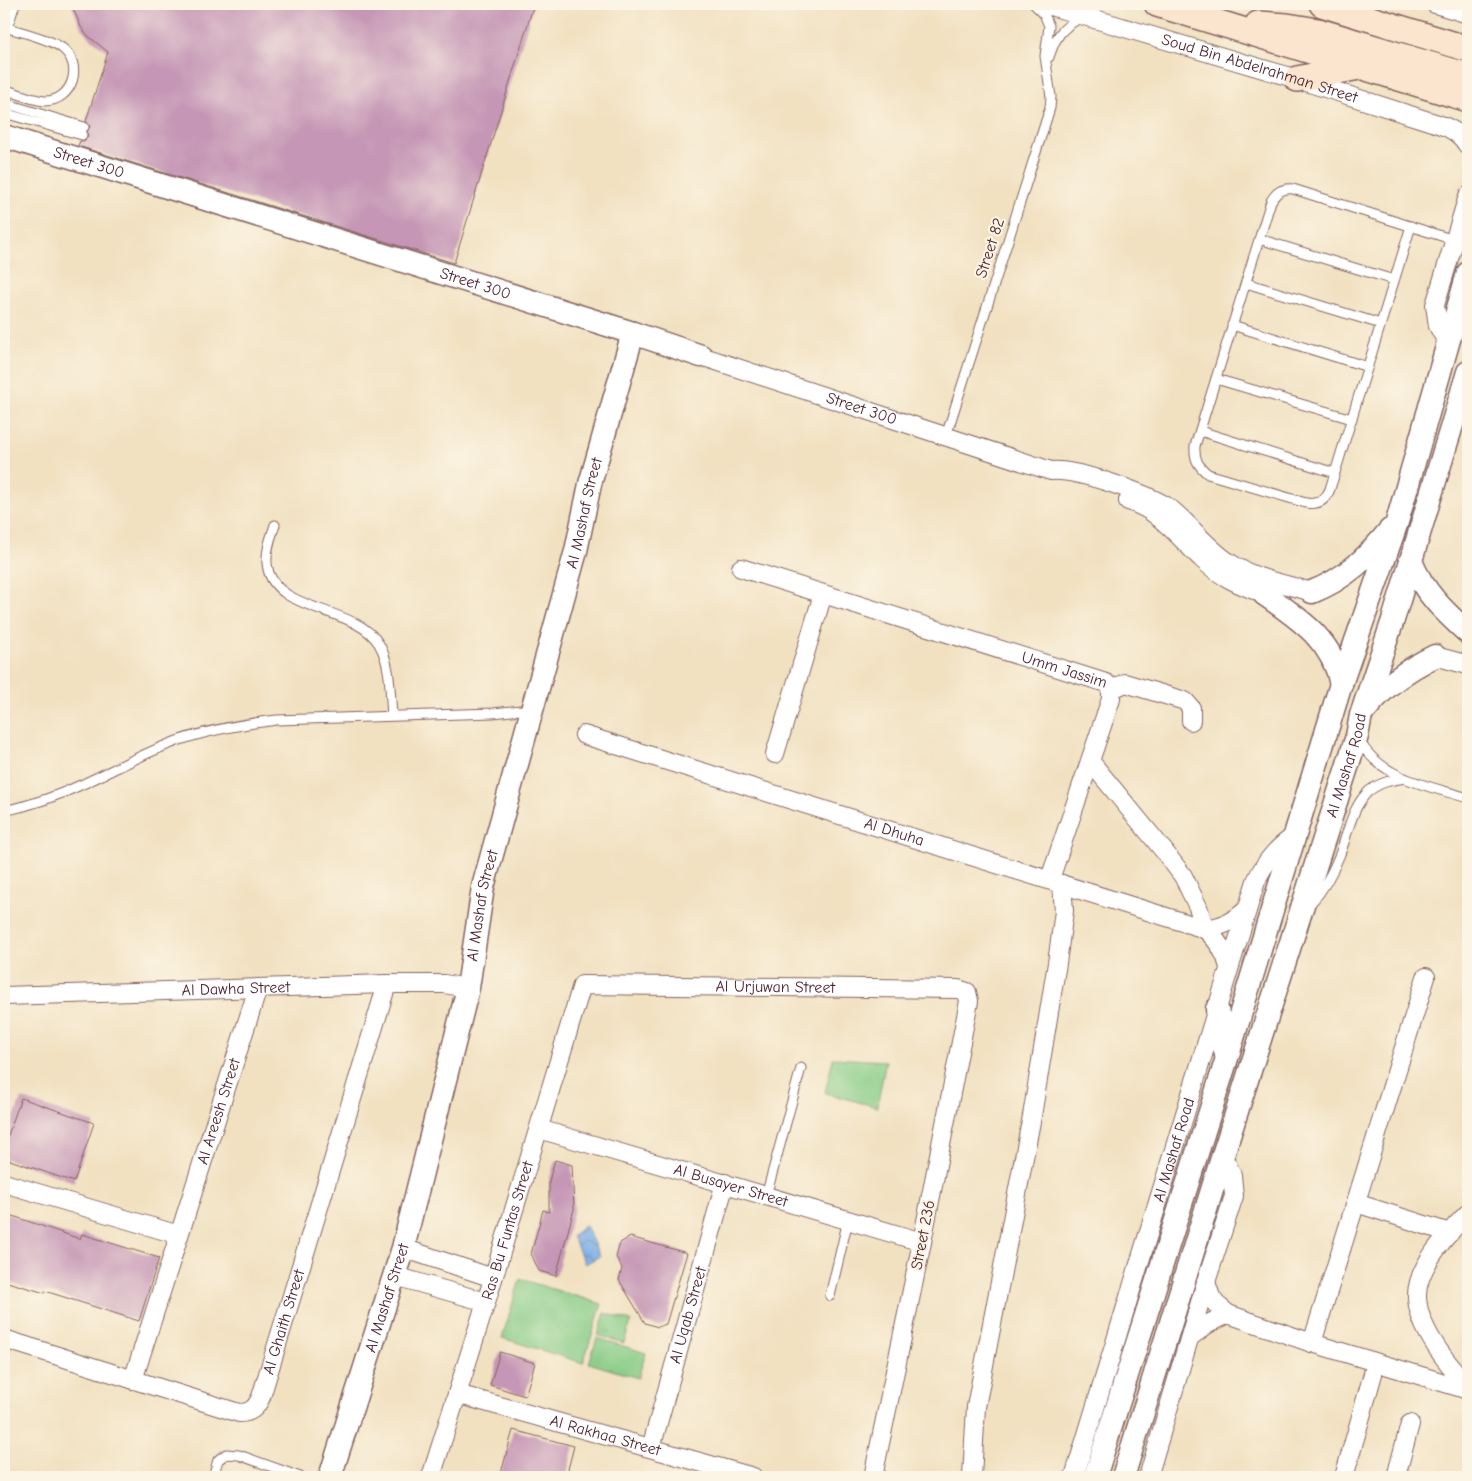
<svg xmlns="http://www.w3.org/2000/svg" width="1472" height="1481" viewBox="0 0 1472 1481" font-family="'Comic Neue',sans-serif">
	<defs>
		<pattern id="park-tufts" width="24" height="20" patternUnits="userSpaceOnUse" patternTransform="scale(1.25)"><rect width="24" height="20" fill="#86cb85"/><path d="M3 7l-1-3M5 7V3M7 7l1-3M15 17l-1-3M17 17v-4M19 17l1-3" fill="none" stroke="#75ae73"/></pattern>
		<pattern id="water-waves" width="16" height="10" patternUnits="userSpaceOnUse" patternTransform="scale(1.25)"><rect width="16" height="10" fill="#7aaee7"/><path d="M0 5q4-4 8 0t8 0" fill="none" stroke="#668dbb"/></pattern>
	</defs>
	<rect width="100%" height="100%" fill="#fcf5e5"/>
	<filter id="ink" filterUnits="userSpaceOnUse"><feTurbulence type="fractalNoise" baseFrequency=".02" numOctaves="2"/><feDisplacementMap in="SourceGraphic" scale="10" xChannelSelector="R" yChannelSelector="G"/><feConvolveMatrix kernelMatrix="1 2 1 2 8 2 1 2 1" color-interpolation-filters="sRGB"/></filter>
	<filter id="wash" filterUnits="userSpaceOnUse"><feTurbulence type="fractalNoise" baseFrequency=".0096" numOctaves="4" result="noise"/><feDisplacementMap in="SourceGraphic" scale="20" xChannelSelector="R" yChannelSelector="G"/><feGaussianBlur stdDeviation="1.12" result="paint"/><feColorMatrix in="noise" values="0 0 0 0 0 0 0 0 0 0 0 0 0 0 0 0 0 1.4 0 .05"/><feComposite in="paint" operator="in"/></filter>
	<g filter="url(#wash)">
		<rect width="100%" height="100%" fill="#f1e1c1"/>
		<path fill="#86cb85" stroke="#687558" d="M 833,1058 L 886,1061 L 877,1107 L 825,1093 Z
			M 520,1279 L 602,1304 L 583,1363 L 502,1338 Z
			M 597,1338 L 646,1353 L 638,1378 L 589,1363 Z"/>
		<path fill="url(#park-tufts)" stroke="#687558" d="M 605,1313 L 631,1321 L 624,1343 L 598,1335 Z"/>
		<path fill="url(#water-waves)" stroke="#626689" d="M 585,1225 L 600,1256 L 585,1264 L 572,1236 Z"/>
		<g id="blocks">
			<path fill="#c596b5" d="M 71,4 L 534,4 L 454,263 L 78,146 L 80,141 L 84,141 L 88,137 L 87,132 L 90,126 L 86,121 L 108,52 L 88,36 L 81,27 Z
				M 21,1098 L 94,1123 L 74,1182 L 4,1158 L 4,1147 Z
				M 555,1160 L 572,1165 L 574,1209 L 556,1276 L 539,1271 L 531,1254 L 543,1210 L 549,1212 L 549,1181 Z
				M 4,1213 L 80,1239 L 82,1234 L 159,1258 L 139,1321 L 45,1291 L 45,1293 L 4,1281 Z
				M 630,1237 L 687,1253 L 666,1324 L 658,1327 L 645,1323 L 619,1280 L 622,1268 L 616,1257 L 620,1243 Z
				M 500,1352 L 535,1363 L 525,1396 L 490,1385 Z
				M 513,1430 L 574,1446 L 566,1477 L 500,1477 Z"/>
		</g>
	</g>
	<g filter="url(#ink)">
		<use href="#blocks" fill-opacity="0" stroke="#846360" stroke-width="1"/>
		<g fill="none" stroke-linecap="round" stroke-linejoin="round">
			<g stroke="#846360" stroke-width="11">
				<path id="service" d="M 4,27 C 18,31 51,39 62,48 C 84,64 73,101 45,101 C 31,100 17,93 4,89
					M 7,28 L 15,4
					M 1049,57 C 1056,36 1061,28 1082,17
					M 4,103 L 84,127
					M 4,113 L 82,135
					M 1411,226 L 1330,489 C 1326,500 1318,505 1306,503 L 1208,474 C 1198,466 1194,459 1195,446 L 1271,201 C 1276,192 1283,188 1293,189 L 1454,240
					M 1259,239 L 1394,280
					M 1246,283 L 1381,324
					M 1232,325 L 1368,367
					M 1216,379 L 1352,419
					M 1200,431 L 1335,473
					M 946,436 L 1050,108 L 1051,97 L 1045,56 L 1049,26 L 1044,14 L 1034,4
					M 275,525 C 271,537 266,550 267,563 C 271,614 355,604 379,644 C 391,664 390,693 392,716
					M 1359,740 C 1380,779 1430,786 1468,798
					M 4,811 C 31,805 58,796 83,784 C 114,770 144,753 177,741 C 209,730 243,724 277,720 L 493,713 L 531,709
					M 1311,903 C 1324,889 1333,872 1340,854 C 1348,833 1352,806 1369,791 C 1380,782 1392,780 1405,778
					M 766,1196 L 801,1068
					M 830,1296 L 848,1220
					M 213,1477 L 218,1460 L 226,1454 L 239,1455 L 300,1477"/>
			</g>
			<g stroke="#846360" stroke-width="20">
				<g id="minor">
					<path id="s1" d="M 1044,4 L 1297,79 L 1438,124 C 1451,128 1461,134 1468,146"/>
					<path d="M 1435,4 L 1468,14"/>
					<path d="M 1448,344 L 1438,326 L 1435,305 L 1468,196"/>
					<path id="s2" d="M 701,356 L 1051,471 C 1077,469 1154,495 1173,511 C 1193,528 1208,549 1230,563 C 1253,579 1286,584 1312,592"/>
					<path d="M 1128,501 C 1161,511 1179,538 1203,560 C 1222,578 1241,585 1264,594"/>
					<path id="s3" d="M 741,568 L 1106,683 L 1111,690 L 1111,699 L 1050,879"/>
					<path d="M 1435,656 L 1468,665"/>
					<path d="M 1111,690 L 1125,683 L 1185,701 L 1191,708 L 1191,721"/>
					<path id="s4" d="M 584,735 L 1205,929 C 1218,940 1225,951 1229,967"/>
					<path d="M 775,754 L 823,594"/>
					<path d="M 1090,761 L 1164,851 L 1183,876 L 1198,907 L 1205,929"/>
					<path d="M 1205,929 C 1222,927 1235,921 1247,909"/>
					<path id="s5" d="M 4,996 L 387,984 L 444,984 L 468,988"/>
					<path id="s6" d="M 539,1129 L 922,1242"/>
					<path d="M 4,1183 L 179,1235"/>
					<path d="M 1356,1203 L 1450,1233"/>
					<path d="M 1468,1213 C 1448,1233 1416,1267 1417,1297 C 1418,1329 1448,1364 1468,1387"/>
					<path d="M 403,1248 L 493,1278"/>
					<path d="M 395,1276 L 486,1302"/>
					<path d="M 1206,1282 L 1211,1297 L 1216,1304 L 1228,1314 L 1312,1343 L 1468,1390"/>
					<path d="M 1190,1337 L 1208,1324 L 1228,1314"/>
					<path id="s7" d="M 4,1339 L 239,1413 C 251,1413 256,1408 261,1397 L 387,984"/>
					<path d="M 1312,1343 L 1426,977"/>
					<path id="s8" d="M 133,1380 L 258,988"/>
					<path id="s9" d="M 457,1394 L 753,1477"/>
					<path id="s10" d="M 651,1448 L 725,1183"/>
					<path id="s11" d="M 431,1477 L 486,1302 L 582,985 L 958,989 L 967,992 L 969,1001 L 922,1242 L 873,1477"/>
					<path d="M 972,1477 L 976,1407 L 1032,1116 L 1057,963 L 1064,911 L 1062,884"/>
					<path id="s12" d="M 1074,1477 L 1256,881 C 1265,861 1277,847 1296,835"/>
					<path d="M 1148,1477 L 1206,1282 L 1234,1196 L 1232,1175 L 1228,1166 L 1222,1158"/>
					<path d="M 1344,1477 L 1376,1363"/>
					<path d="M 1396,1477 L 1410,1424"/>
				</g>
			</g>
			<g stroke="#846360" stroke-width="25">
				<g id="tertiary">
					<path id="s13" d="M 4,136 L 633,333 L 701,356"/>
					<path d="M 1411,561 C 1423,592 1445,612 1468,633"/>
					<path d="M 1312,592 C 1345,579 1368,557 1390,530"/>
					<path d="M 1264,594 C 1299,619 1332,639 1341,684"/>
					<path d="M 1367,708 C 1385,685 1408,669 1435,656"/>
					<path d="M 1217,1009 L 1226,1055"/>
					<path id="s14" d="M 330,1477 L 403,1248 L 468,988 L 483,887 L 576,551 L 590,484 L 633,333"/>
					<path d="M 1095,1477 L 1227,1058 L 1341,684 L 1397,522 L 1468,273"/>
					<path id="s15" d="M 1123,1477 L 1222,1158 L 1357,736 L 1361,715 L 1393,620 L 1468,372"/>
				</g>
			</g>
			<g stroke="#846360" stroke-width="28">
				<path id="secondary" d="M 1157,4 L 1468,99
					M 1322,4 L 1468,49
					M 1258,24 L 1287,26 L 1318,31 L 1468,76
					M 1297,79 L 1359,67"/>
			</g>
			<use href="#service" stroke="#fff" stroke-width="9"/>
			<use href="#minor" stroke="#fff" stroke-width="18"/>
			<use href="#tertiary" stroke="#fff" stroke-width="22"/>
			<use href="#secondary" stroke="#fce5cf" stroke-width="25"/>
		</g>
	</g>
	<g text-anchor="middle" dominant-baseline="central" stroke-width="4.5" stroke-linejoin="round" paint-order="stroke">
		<g font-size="16" fill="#4a1f2b" stroke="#fcf5e5">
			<text stroke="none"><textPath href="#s1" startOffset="225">Soud Bin Abdelrahman Street</textPath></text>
			<text stroke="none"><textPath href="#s13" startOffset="89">Street 300</textPath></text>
			<text transform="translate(990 248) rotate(-72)">Street 82</text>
			<text stroke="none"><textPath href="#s13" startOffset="494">Street 300</textPath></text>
			<text stroke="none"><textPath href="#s2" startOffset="169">Street 300</textPath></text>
			<text stroke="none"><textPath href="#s14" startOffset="998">Al Mashaf Street</textPath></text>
			<text stroke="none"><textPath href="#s3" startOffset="339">Umm Jassim</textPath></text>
			<text stroke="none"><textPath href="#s15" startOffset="746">Al Mashaf Road</textPath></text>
			<text stroke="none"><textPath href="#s4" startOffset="325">Al Dhuha</textPath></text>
			<text stroke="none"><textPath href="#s14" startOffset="592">Al Mashaf Street</textPath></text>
			<text stroke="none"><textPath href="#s11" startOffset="708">Al Urjuwan Street</textPath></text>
			<text stroke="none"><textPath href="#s5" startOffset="232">Al Dawha Street</textPath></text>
			<text stroke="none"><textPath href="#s8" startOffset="282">Al Areesh Street</textPath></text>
			<text stroke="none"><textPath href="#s12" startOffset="342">Al Mashaf Road</textPath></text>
			<text stroke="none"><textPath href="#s6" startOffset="200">Al Busayer Street</textPath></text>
			<text stroke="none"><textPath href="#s11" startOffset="258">Ras Bu Funtas Street</textPath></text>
			<text transform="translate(923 1235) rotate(-79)">Street 236</text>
			<text stroke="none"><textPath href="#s14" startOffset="188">Al Mashaf Street</textPath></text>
			<text stroke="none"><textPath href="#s10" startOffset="138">Al Uqab Street</textPath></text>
			<text stroke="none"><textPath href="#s7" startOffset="354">Al Ghaith Street</textPath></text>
			<text stroke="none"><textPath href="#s9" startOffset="154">Al Rakhaa Street</textPath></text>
		</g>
	</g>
	<rect width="1472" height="1481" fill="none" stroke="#fcf5e5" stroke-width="20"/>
</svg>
